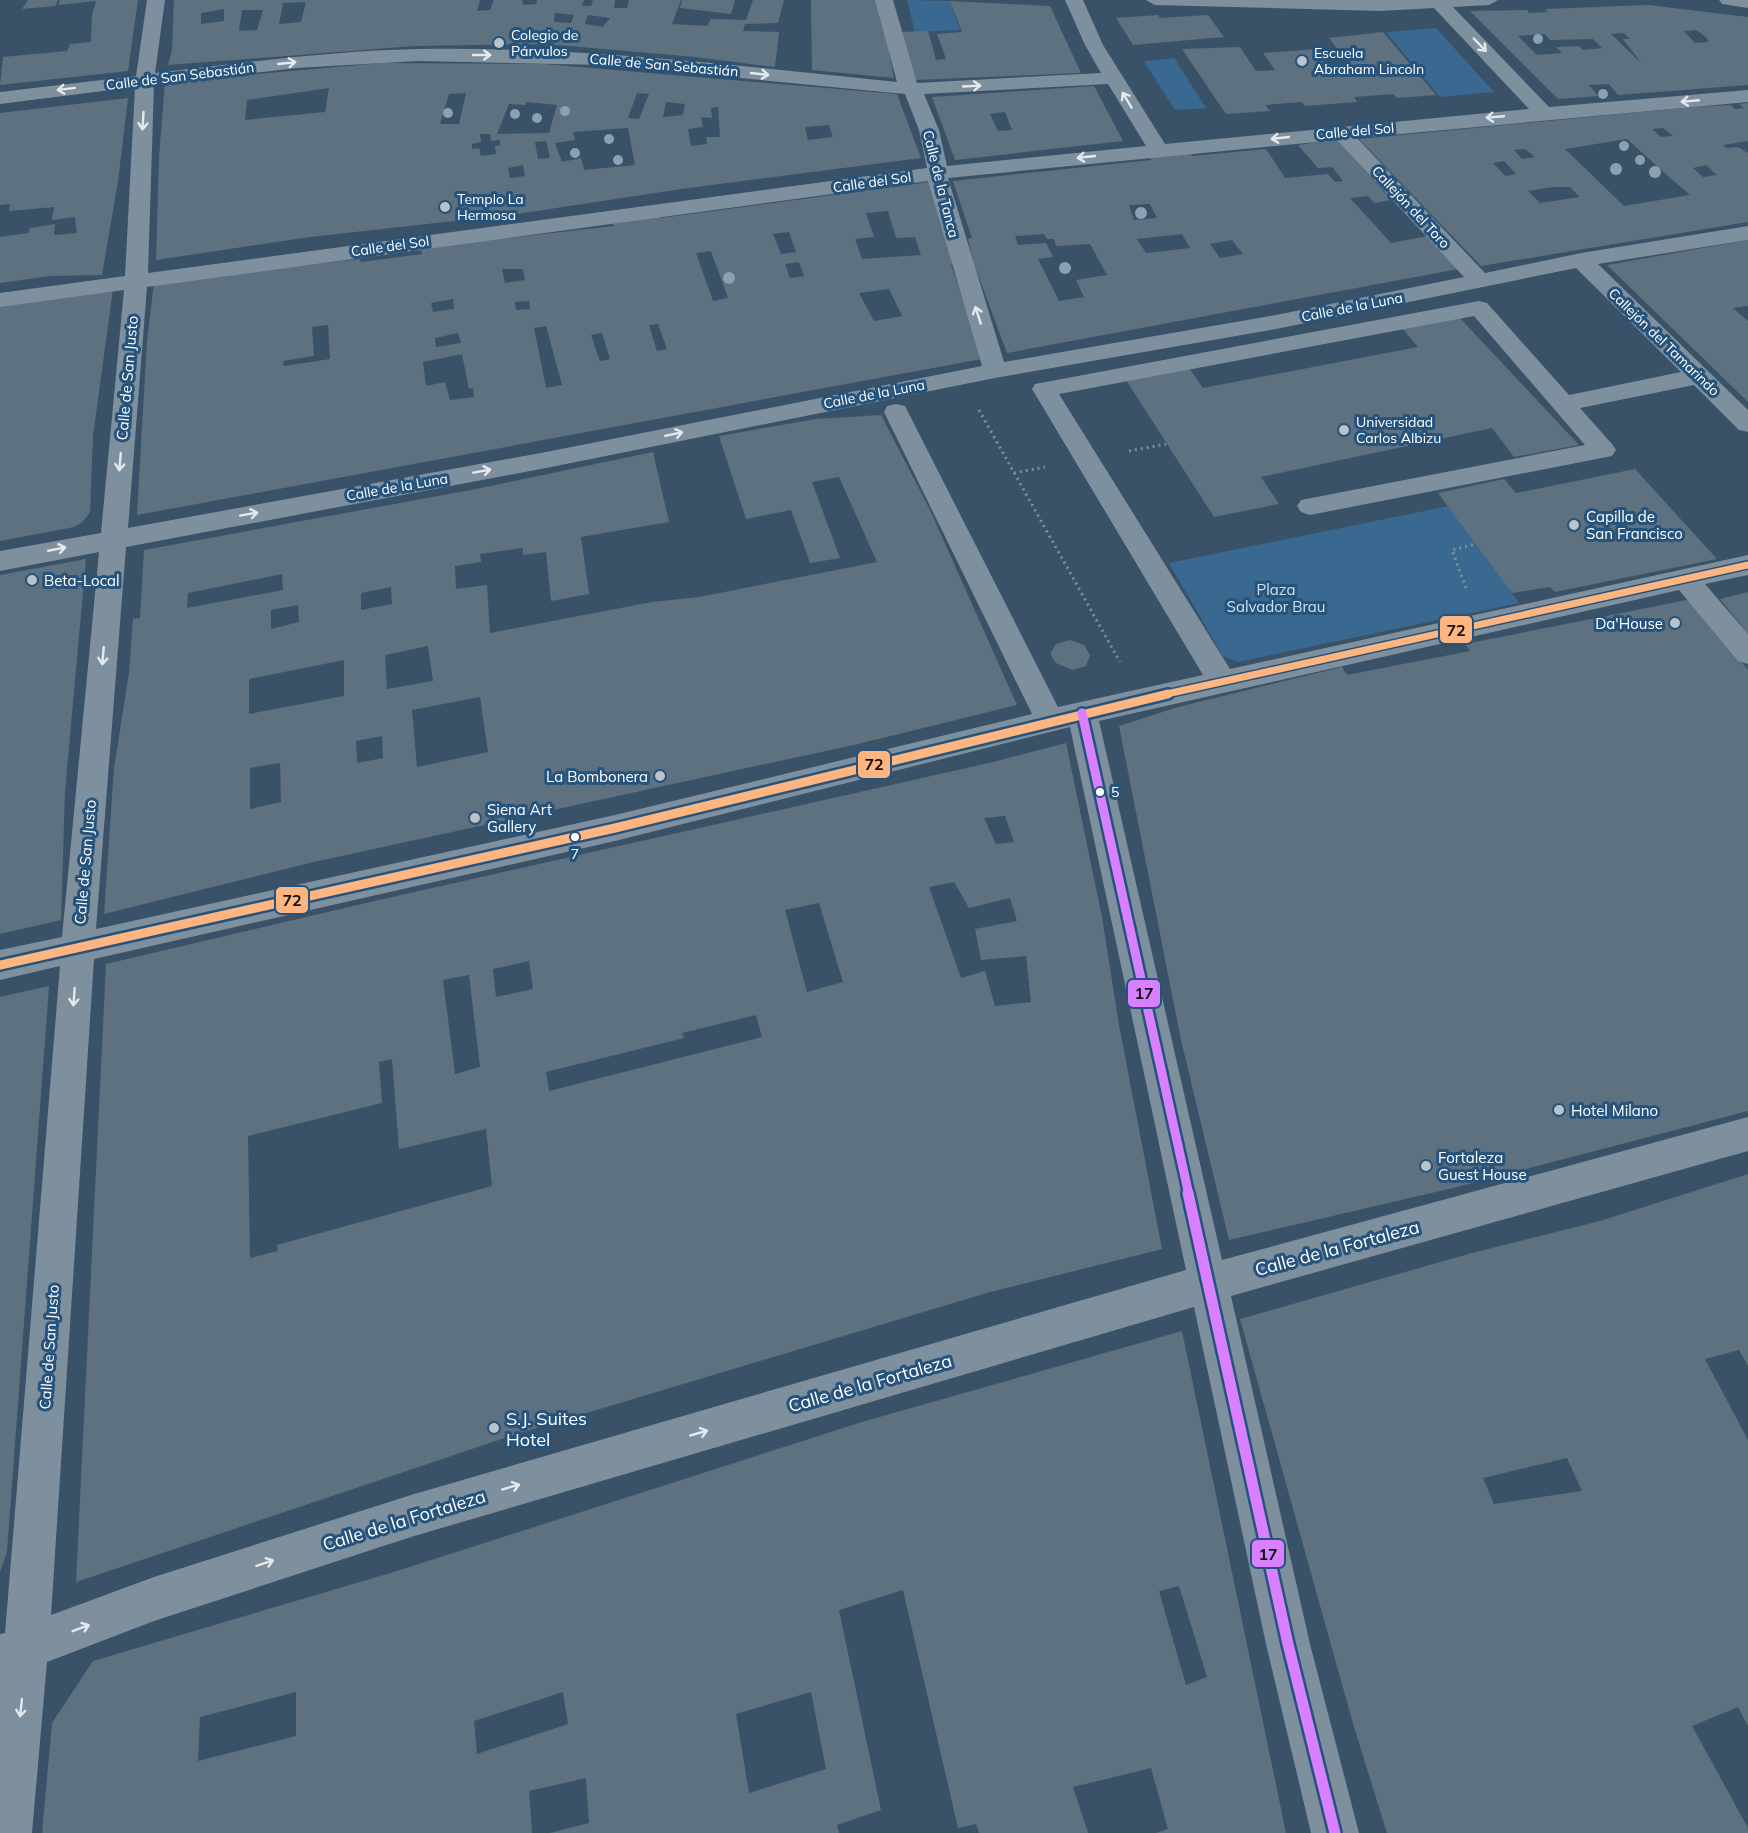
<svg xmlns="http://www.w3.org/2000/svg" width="1748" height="1833" viewBox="0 0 1748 1833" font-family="Mulish,sans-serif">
	<rect width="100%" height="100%" fill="#3a5267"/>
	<path fill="#396991" d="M 907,0 L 950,1 L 960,30 L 915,32 Z
		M 1436,28 L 1494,92 L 1440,97 L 1386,32 Z
		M 1174,58 L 1206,108 L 1175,110 L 1144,61 Z
		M 1449,506 L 1519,603 L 1238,662 L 1223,656 L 1169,563 Z"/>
	<path fill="#5e7181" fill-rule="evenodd" d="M 28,0 L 58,0 L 55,6 L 22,9 Z
		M 60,0 L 138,0 L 128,71 L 0,85 L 3,57 L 67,51 L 70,44 L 91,42 L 92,15 L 96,1 L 58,5 Z
		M 174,0 L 480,0 L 477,11 L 490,10 L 494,0 L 522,0 L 523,5 L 536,4 L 537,0 L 584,0 L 582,6 L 591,6 L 593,0 L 615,0 L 614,8 L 627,8 L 629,0 L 681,0 L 672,24 L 707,26 L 711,19 L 746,20 L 753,0 L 784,0 L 778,23 L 745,24 L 743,31 L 779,32 L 775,67 L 695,57 L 547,44 L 415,46 L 168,65 L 172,50 ZM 306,2 L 301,22 L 279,24 L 283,3 ZM 224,9 L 224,21 L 201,24 L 201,13 ZM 242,10 L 263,10 L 257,30 L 239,31 ZM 555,13 L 574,15 L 571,23 L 554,22 ZM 588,15 L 610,18 L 603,27 L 585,24 Z
		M 682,0 L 735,0 L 731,14 L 680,8 Z
		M 811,0 L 879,0 L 894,78 L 812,70 Z
		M 950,1 L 1050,6 L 1081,73 L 913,80 L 900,32 L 928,31 L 936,60 L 946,59 L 937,34 L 962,32 Z
		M 1648,5 L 1748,17 L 1748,85 L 1618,95 L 1609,84 L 1589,85 L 1598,96 L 1558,99 L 1470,11 L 1527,10 L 1529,13 L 1548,12 L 1545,9 ZM 1696,30 L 1706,37 L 1709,42 L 1695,43 L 1684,31 ZM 1624,33 L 1630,39 L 1623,39 L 1642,64 L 1611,34 ZM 1545,34 L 1550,40 L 1593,39 L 1602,48 L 1583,50 L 1579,46 L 1556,47 L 1562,53 L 1537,55 L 1518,36 Z
		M 1158,15 L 1160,18 L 1208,15 L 1224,37 L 1133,45 L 1116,18 Z
		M 1383,32 L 1436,95 L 1397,98 L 1393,94 L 1354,97 L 1357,102 L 1305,106 L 1302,102 L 1265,105 L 1270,111 L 1226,114 L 1182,49 L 1240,47 L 1256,71 L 1275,70 L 1263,53 L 1317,49 L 1328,65 L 1349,64 L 1329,38 Z
		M 382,63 L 544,64 L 897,94 L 921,158 L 681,189 L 517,214 L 310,237 L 156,260 L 159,157 L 165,82 ZM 329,88 L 325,112 L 245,120 L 247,100 ZM 466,93 L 459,124 L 440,124 L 449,94 ZM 637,93 L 649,94 L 639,119 L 628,118 ZM 526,102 L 557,105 L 549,133 L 497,134 L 509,104 L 526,105 ZM 666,102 L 685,104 L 683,115 L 663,117 ZM 718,107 L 720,137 L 706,137 L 707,144 L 691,146 L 688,129 L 703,127 L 701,117 L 712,118 L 711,108 ZM 829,125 L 833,137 L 808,140 L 805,127 ZM 628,128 L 635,165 L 584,170 L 581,158 L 562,162 L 555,143 L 575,140 L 573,132 ZM 480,134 L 490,134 L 491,141 L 500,140 L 500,145 L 495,146 L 496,154 L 481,156 L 479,148 L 472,149 L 472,144 L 481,142 ZM 546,141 L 550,158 L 538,159 L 535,142 ZM 523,165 L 525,176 L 510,178 L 508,168 Z
		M 1094,86 L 1123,141 L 955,160 L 932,97 ZM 1005,112 L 1012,130 L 998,131 L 990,114 Z
		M 128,98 L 118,181 L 102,275 L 50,276 L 0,283 L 0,237 L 28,233 L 30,228 L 55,224 L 54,235 L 77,233 L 75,217 L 52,220 L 54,207 L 9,211 L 10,204 L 0,205 L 0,113 Z
		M 1748,103 L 1748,141 L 1723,145 L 1727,148 L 1738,147 L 1748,153 L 1748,222 L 1481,266 L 1359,139 L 1694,107 L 1730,105 L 1735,109 L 1744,108 L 1739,104 ZM 1663,128 L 1673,136 L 1661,137 L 1652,129 ZM 1627,139 L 1669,177 L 1690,195 L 1624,206 L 1565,149 ZM 1525,149 L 1535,157 L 1522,159 L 1514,150 ZM 1504,161 L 1516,174 L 1505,176 L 1493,163 ZM 1706,165 L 1717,175 L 1703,177 L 1693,168 ZM 1553,187 L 1570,187 L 1580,197 L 1540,203 L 1528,191 Z
		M 1337,139 L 1391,200 L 1374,203 L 1368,196 L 1350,198 L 1391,243 L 1428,236 L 1459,269 L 1007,353 L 974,264 L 968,239 L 972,238 L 953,181 L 1151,160 L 1149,156 L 1190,152 L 1192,156 L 1266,149 L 1285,178 L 1328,174 L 1335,182 L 1343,181 L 1332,167 L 1318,168 L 1298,145 ZM 1150,204 L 1157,218 L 1134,220 L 1129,205 ZM 1044,234 L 1047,239 L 1054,239 L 1056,246 L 1090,244 L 1107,275 L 1076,280 L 1084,297 L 1059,301 L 1038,259 L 1053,257 L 1046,243 L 1018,245 L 1015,236 ZM 1182,234 L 1190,248 L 1146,253 L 1137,239 ZM 1232,240 L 1243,254 L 1220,258 L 1210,244 Z
		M 929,182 L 957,263 L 951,264 L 982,359 L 137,515 L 147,341 L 154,283 L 360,259 L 361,262 L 422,254 L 420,248 L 614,226 L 612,220 L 660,214 L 661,218 ZM 888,211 L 896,238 L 915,237 L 921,255 L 862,259 L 855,239 L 874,237 L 866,213 ZM 789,232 L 796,252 L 781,254 L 773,234 ZM 711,251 L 728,298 L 713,301 L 696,253 ZM 799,262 L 804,276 L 790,278 L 785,264 ZM 502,269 L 523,269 L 525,280 L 505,283 ZM 889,289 L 902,316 L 874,321 L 859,293 ZM 453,299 L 454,309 L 433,312 L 431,303 ZM 529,301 L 530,309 L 516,310 L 515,302 ZM 658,324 L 667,349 L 657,351 L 649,325 ZM 328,325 L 330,359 L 284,366 L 283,361 L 314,356 L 312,327 ZM 546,326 L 562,385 L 546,388 L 534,328 ZM 458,333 L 461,343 L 436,347 L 435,338 ZM 602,333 L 610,359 L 600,361 L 591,335 ZM 462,354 L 469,389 L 473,388 L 474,397 L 450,400 L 445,382 L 426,386 L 423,362 Z
		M 1748,240 L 1748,306 L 1733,308 L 1748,321 L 1748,402 L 1607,265 Z
		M 113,289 L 93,436 L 90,512 L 83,522 L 74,527 L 0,541 L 0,306 Z
		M 1459,317 L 1579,445 L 1514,457 L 1492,428 L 1261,477 L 1279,504 L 1214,517 L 1126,380 L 1189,368 L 1203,388 L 1418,347 L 1402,328 Z
		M 881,415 L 930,510 L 1017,705 L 858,744 L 318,861 L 104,914 L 114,768 L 129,673 L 133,619 L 140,618 L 144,550 L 476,489 L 653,452 L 669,522 L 581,537 L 589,594 L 551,601 L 546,552 L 523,555 L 523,548 L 480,554 L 481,562 L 455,566 L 456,589 L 487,585 L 490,633 L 652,602 L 699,597 L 877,562 L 839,477 L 812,482 L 840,558 L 810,563 L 791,510 L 746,519 L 719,436 L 816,419 ZM 282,574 L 283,590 L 187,608 L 188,593 ZM 391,587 L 392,604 L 361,610 L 361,593 ZM 298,605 L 299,622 L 271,629 L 271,610 ZM 428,646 L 433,681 L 387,689 L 385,655 ZM 344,660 L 344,696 L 249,714 L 249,679 ZM 480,697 L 488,752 L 417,767 L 412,710 ZM 382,736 L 383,758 L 357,763 L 356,741 ZM 280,763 L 281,802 L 250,809 L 250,768 Z
		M 1635,469 L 1717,559 L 1555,592 L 1550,587 L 1512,593 L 1438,493 L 1504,479 L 1516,493 Z
		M 86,559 L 65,791 L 61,920 L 0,934 L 0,575 Z
		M 1748,592 L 1748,634 L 1720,599 Z
		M 1692,599 L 1748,670 L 1748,1111 L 1453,1188 L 1229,1240 L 1181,1040 L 1119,726 L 1178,707 L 1342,667 L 1347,675 L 1470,651 L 1465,644 Z
		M 1070,640 L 1084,645 L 1090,655 L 1086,666 L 1072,670 L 1056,663 L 1050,654 L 1056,644 Z
		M 1066,743 L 1102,917 L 1119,1025 L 1162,1249 L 990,1292 L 520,1433 L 76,1582 L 106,964 L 379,900 L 989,763 ZM 1005,816 L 1014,842 L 996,844 L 984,818 ZM 954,882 L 969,908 L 1010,898 L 1017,921 L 975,929 L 981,960 L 1026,956 L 1031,1002 L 995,1006 L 985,971 L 961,978 L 929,887 ZM 819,903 L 843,982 L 807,992 L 785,910 ZM 529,961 L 533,989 L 496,997 L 493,969 ZM 469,975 L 480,1067 L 455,1074 L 443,980 ZM 756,1015 L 762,1037 L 549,1091 L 546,1072 L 684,1038 L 682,1033 ZM 392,1059 L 399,1149 L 486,1129 L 492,1186 L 277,1245 L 278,1251 L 250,1258 L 248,1136 L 382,1103 L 379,1062 Z
		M 49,986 L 7,1552 L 0,1572 L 0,997 Z
		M 1748,1174 L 1748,1366 L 1739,1350 L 1705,1359 L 1748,1440 L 1748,1726 L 1738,1707 L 1692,1726 L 1748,1828 L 1748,1833 L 1387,1833 L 1354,1727 L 1240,1319 L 1472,1253 L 1600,1221 ZM 1567,1458 L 1582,1491 L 1494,1504 L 1483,1478 Z
		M 1182,1331 L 1286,1833 L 1156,1833 L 1168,1829 L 1151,1768 L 1073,1787 L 1088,1833 L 979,1833 L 976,1824 L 958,1828 L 903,1590 L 839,1610 L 881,1810 L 837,1825 L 839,1833 L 550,1833 L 589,1823 L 586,1778 L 529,1791 L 532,1833 L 42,1833 L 52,1723 L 93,1661 L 397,1571 L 862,1422 ZM 1179,1586 L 1207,1677 L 1186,1685 L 1159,1591 ZM 296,1692 L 296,1736 L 198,1761 L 200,1717 ZM 563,1692 L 568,1724 L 477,1754 L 474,1721 ZM 811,1692 L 826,1769 L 749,1793 L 736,1714 Z"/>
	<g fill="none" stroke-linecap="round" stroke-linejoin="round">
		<path stroke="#7e8f9e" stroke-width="3" stroke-dasharray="2 4" stroke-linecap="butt" d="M 979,410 L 1120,662
			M 1129,451 L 1166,444
			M 1014,473 L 1045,467
			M 1466,588 L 1452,550 L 1476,544"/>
		<path fill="#7e8f9e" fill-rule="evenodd" d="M 147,0 L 165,0 L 155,73 C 242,63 329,51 417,49 C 578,46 738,66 897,82 L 875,0 L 893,0 L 917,83 L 1101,73 L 1085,45 L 1065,0 L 1083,0 L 1103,45 L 1165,144 L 1529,109 L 1434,8 L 1380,11 L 1155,5 L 1146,0 L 1498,0 L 1489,5 L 1453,7 L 1549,107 L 1748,90 L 1748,102 L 1357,138 L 1485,273 L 1581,253 L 1748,226 L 1748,240 L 1598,264 L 1748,410 L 1748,432 L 1739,430 L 1694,385 L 1580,408 L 1612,444 L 1616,450 L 1612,456 L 1310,515 L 1301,512 L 1297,506 L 1301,500 L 1585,445 L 1474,316 L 1059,394 L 1230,669 L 1748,555 L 1748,575 L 1705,584 L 1748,634 L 1748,664 L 1738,661 L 1679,590 L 1099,721 L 1222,1260 L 1748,1117 L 1748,1151 L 1231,1296 L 1310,1644 L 1359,1833 L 1311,1833 L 1266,1644 L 1194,1307 L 411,1537 L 154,1621 L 47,1662 L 32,1833 L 0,1833 L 0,1634 L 5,1633 L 60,966 L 0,980 L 0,950 L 62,937 L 99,552 L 0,571 L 0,551 L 101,533 L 124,290 L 0,307 L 0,293 L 125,276 L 135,87 L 0,104 L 0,92 L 136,76 ZM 418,61 L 605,65 L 905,94 L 919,130 L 927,168 L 148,273 L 154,85 L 296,68 ZM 1108,84 L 1146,146 L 947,166 L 939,130 L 924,94 ZM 1337,140 L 1464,277 L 1276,315 L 1004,362 L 948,178 ZM 928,181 L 982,366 L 546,452 L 128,528 L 147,287 ZM 1576,268 L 1681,372 L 1569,395 L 1487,303 L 1479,301 L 1035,384 L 1032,389 L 1203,675 L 1058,707 L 908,412 L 905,406 L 896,404 L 887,406 L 884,412 L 1032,714 L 615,815 L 96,929 L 126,547 L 546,468 L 995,378 L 1276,329 ZM 1070,727 L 1186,1270 L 411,1495 L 154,1577 L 51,1615 L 94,959 L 615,841 Z
			M 1719,0 L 1748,0 L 1748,8 L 1722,4 Z"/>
		<g stroke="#26537b" stroke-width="10">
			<path id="bus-1-far1" d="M 1162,695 L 1748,565"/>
		</g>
		<g stroke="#26537b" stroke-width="14">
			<path id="bus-1" d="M 0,965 L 615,828 L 1168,694"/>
		</g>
		<g stroke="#26537b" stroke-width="14">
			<path id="bus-2-far1" d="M 1082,713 L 1189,1195"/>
		</g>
		<g stroke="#26537b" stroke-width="16">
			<path id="bus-2" d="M 1188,1193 L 1288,1644 L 1335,1833"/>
		</g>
		<use href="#bus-1-far1" stroke="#ffb580" stroke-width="7"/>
		<use href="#bus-1" stroke="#ffb580" stroke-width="9"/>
		<use href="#bus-2-far1" stroke="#d880ff" stroke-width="9"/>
		<use href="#bus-2" stroke="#d880ff" stroke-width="11"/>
	</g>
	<g fill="#8aa1b4">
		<circle cx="1538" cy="39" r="5"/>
		<circle cx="1603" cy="94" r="5"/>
		<circle cx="565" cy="111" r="5"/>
		<circle cx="448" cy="113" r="5"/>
		<circle cx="515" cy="114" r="5"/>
		<circle cx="537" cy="118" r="5"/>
		<circle cx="609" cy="139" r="5"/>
		<circle cx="1624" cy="146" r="5"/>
		<circle cx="575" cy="153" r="5"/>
		<circle cx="618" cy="160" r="5"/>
		<circle cx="1640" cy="160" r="5"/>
		<circle cx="1616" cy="169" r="6"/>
		<circle cx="1655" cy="172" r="6"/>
		<circle cx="1141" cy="213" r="6"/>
		<circle cx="1065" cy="268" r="6"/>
		<circle cx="729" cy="278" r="6"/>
	</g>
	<defs><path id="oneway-shaft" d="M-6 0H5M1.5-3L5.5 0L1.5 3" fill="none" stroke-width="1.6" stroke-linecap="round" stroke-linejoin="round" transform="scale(1.5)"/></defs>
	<g stroke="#e5e9ec">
		<use href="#oneway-shaft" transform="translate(1480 45) rotate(46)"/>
		<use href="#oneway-shaft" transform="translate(482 55)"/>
		<use href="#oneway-shaft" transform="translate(287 63) rotate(-6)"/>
		<use href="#oneway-shaft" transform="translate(760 74) rotate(6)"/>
		<use href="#oneway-shaft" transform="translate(972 86) rotate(-3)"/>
		<use href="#oneway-shaft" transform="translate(66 89) rotate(173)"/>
		<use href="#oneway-shaft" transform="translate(1127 100) rotate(-121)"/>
		<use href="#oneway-shaft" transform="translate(1690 101) rotate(175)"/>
		<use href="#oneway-shaft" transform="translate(1495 117) rotate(175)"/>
		<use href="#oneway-shaft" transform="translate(143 121) rotate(93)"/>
		<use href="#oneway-shaft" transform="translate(1280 138) rotate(174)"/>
		<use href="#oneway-shaft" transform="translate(1086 157) rotate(174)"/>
		<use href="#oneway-shaft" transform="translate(978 315) rotate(-108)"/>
		<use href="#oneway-shaft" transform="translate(674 434) rotate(-12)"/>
		<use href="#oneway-shaft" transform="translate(120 462) rotate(95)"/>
		<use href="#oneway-shaft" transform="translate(482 471) rotate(-10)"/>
		<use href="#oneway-shaft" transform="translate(249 514) rotate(-10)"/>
		<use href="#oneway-shaft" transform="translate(57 549) rotate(-11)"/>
		<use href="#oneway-shaft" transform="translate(103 656) rotate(95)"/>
		<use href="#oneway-shaft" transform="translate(74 997) rotate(94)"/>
		<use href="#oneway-shaft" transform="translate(699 1433) rotate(-16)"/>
		<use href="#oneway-shaft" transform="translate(511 1487) rotate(-16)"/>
		<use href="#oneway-shaft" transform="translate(265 1563) rotate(-18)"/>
		<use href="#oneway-shaft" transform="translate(81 1628) rotate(-21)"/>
		<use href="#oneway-shaft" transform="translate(21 1708) rotate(96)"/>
	</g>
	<g fill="#bac2ca" stroke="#26537b" stroke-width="2">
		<circle cx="499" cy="43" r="6"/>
		<circle cx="1302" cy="61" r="6"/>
		<circle cx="445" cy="207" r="6"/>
		<circle cx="1344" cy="430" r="6"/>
		<circle cx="1574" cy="525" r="6"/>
		<circle cx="32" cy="580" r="6"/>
		<circle cx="1675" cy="623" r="6"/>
		<circle cx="660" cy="776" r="6"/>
		<circle cx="475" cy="818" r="6"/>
		<circle cx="1559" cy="1110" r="6"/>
		<circle cx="1426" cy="1166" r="6"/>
		<circle cx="494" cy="1428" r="6"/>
	</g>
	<g fill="#fff" stroke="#26537b" stroke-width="2">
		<circle cx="1100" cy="792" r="5"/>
		<circle cx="575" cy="837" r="5"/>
	</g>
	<g text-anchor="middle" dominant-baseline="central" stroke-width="6" stroke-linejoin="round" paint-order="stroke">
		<g font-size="14" fill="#fff" stroke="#26537b" text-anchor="start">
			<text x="511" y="35">Colegio de<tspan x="511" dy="16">Párvulos</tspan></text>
			<text x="1314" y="53">Escuela<tspan x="1314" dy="16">Abraham Lincoln</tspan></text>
			<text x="457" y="199">Templo La<tspan x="457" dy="16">Hermosa</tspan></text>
			<text x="1356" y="422">Universidad<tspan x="1356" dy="16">Carlos Albizu</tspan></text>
		</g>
		<g font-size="14" fill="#fff" stroke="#26537b">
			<text transform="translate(664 65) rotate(5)">Calle de San Sebastián</text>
			<text transform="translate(180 76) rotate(-7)">Calle de San Sebastián</text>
			<text transform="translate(1355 131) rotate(-5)">Calle del Sol</text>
			<text transform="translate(872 182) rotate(-8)">Calle del Sol</text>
			<text transform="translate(941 184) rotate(76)">Calle de la Tanca</text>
			<text transform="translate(1411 207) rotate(47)">Callejón del Toro</text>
			<text transform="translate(390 246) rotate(-8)">Calle del Sol</text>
			<text transform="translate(1352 307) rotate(-11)">Calle de la Luna</text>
			<text transform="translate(1664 342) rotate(44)">Callejón del Tamarindo</text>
			<text transform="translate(874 394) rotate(-11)">Calle de la Luna</text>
			<text transform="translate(397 487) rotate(-10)">Calle de la Luna</text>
		</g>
		<g font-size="14" fill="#fff" stroke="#26537b" text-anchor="start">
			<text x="1111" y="792">5</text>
			<text x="575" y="854" text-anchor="middle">7</text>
		</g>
		<g font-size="15" fill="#fff" stroke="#26537b">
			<text transform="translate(127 378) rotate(-85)">Calle de San Justo</text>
			<text transform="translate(85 862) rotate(-85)">Calle de San Justo</text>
			<text transform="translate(49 1347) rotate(-86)">Calle de San Justo</text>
		</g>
		<g font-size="15" fill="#fff" stroke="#26537b" text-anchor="start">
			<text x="1586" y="516">Capilla de<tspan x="1586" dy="17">San Francisco</tspan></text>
			<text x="44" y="580">Beta-Local</text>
			<text x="1663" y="623" text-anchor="end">Da'House</text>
			<text x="648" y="776" text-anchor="end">La Bombonera</text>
			<text x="487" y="809">Siena Art<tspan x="487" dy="17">Gallery</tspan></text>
			<text x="1571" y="1110">Hotel Milano</text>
			<text x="1438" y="1157">Fortaleza<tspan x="1438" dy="17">Guest House</tspan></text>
		</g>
		<g font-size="15" fill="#cce2f3" stroke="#26537b">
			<text x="1276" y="589">Plaza<tspan x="1276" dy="17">Salvador Brau</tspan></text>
		</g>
		<g font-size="18" fill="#fff" stroke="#26537b">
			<text transform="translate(1337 1248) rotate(-15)">Calle de la Fortaleza</text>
			<text transform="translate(870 1383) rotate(-16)">Calle de la Fortaleza</text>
			<text transform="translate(404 1520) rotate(-17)">Calle de la Fortaleza</text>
		</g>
		<g font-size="18" fill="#fff" stroke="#26537b" text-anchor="start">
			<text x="506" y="1418">S.J. Suites<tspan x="506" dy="21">Hotel</tspan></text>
		</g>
	</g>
	<g stroke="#26537b" stroke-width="2">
		<rect x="1439" y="615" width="34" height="29" rx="6" fill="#ffb580"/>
		<rect x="857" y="750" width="34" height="29" rx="6" fill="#ffb580"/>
		<rect x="275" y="886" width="34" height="28" rx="6" fill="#ffb580"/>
		<rect x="1127" y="979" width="34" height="29" rx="6" fill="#d880ff"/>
		<rect x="1251" y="1539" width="34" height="29" rx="6" fill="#d880ff"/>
	</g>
	<g font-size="16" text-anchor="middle" font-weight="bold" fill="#111">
		<text x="1456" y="636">72</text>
		<text x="874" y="770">72</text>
		<text x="292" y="906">72</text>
		<text x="1144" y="999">17</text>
		<text x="1268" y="1560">17</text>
	</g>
</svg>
